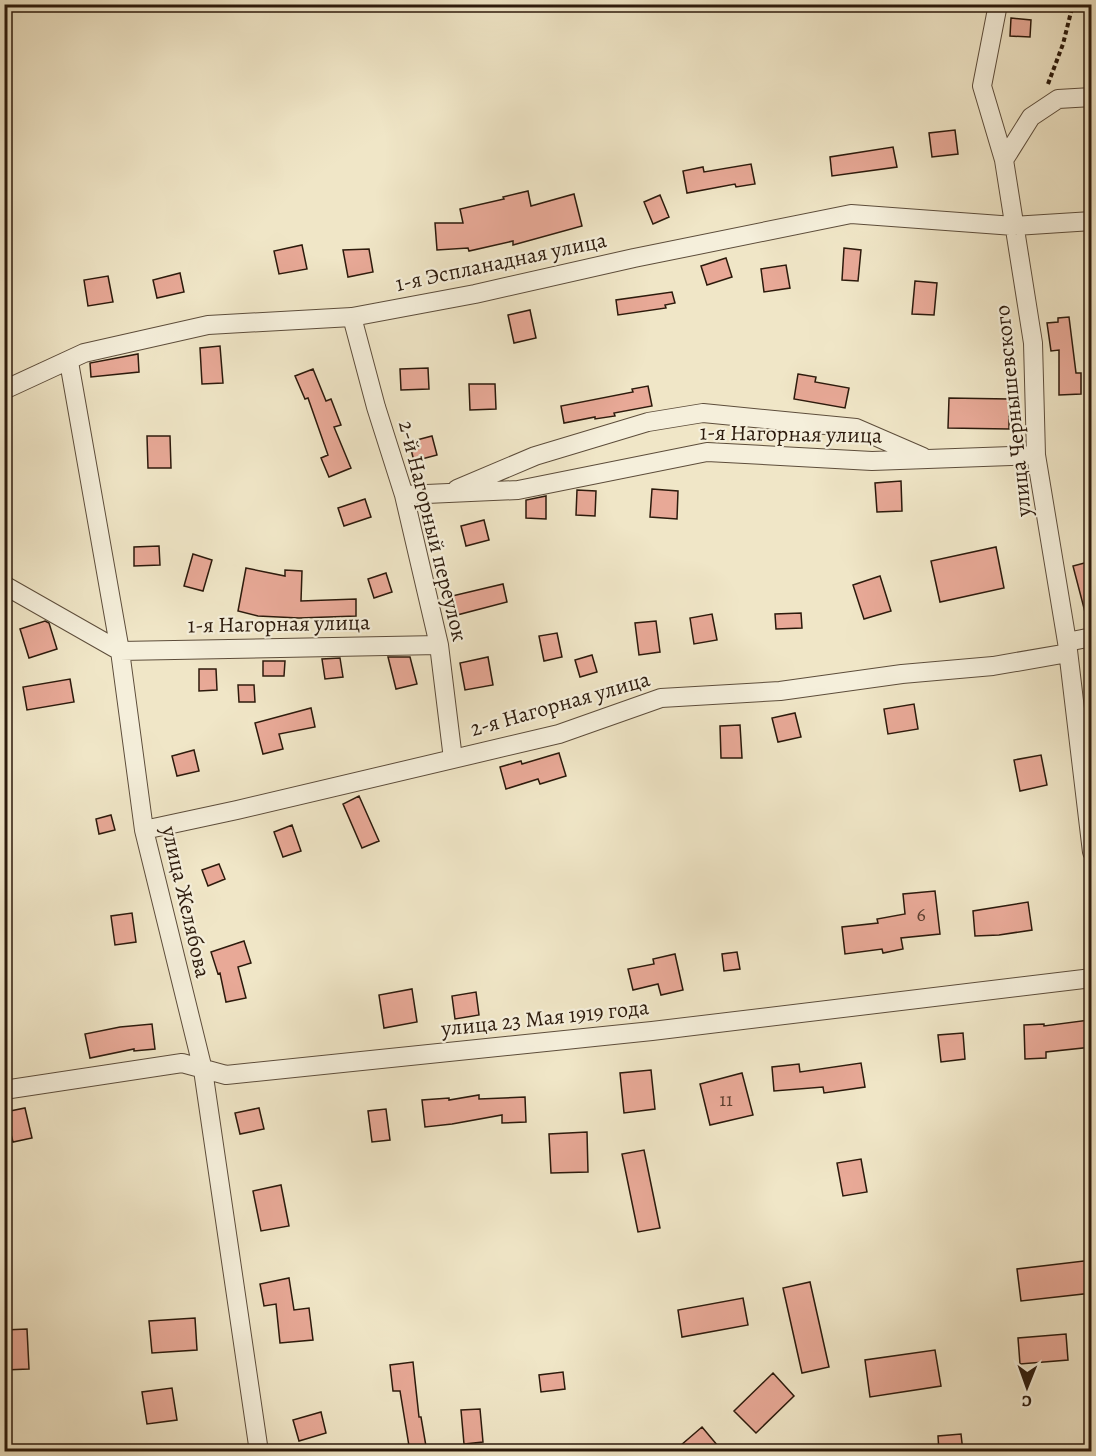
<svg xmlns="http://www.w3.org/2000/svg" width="1096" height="1456" viewBox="0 0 1096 1456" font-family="Alegreya,serif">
	<rect width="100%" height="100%" fill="#f0e6c7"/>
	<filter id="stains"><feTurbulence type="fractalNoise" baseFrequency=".00333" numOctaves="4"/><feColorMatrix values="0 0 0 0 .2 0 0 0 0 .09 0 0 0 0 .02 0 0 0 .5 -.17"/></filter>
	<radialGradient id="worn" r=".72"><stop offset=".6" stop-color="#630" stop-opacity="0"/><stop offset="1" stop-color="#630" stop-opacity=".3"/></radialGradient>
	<path fill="#e8a997" stroke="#2c1a0c" stroke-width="1.5" d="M 1011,18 L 1031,20 L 1030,37 L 1010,36 Z
		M 955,130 L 958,154 L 932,157 L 929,133 Z
		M 893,147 L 897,167 L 832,176 L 830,157 Z
		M 751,164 L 755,184 L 736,187 L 735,184 L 687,193 L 683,171 L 703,167 L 704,172 Z
		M 528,191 L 531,206 L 574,194 L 582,226 L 513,245 L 513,241 L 469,251 L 468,248 L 437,250 L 435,223 L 463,223 L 460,209 L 504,199 L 503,197 Z
		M 660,195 L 669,217 L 653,224 L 644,202 Z
		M 302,245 L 307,269 L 279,274 L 274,251 Z
		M 844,248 L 861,250 L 858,281 L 842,280 Z
		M 369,249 L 373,272 L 348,277 L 343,250 Z
		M 726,258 L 732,277 L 707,285 L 701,266 Z
		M 786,265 L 790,288 L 764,292 L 761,269 Z
		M 180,273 L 184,292 L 157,298 L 153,280 Z
		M 108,276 L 113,302 L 88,306 L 84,280 Z
		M 915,281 L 937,283 L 934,315 L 912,314 Z
		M 672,292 L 675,303 L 665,305 L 666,308 L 618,315 L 616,300 Z
		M 530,310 L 536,338 L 514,343 L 508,315 Z
		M 1069,317 L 1076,373 L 1081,373 L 1081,394 L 1059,395 L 1059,350 L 1051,351 L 1047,323 L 1058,322 L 1058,318 Z
		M 220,346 L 223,383 L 202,384 L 200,348 Z
		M 138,354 L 139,372 L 91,377 L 90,363 Z
		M 428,368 L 429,389 L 401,390 L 400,369 Z
		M 313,369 L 326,401 L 331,399 L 341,425 L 334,427 L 351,468 L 329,477 L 321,458 L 328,455 L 308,398 L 305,399 L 295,376 Z
		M 798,374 L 816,377 L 815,382 L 849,388 L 845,408 L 794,399 Z
		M 469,384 L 495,384 L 496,409 L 470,410 Z
		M 648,386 L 652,406 L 614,413 L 615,416 L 595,419 L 595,417 L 564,423 L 561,406 L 633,392 L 632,389 Z
		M 949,398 L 1009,399 L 1009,429 L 948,428 Z
		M 147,436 L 170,436 L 171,468 L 148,468 Z
		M 432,436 L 437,455 L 414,461 L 409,442 Z
		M 901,481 L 902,511 L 877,512 L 875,483 Z
		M 652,489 L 678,491 L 677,519 L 650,517 Z
		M 577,490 L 596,491 L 595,516 L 576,515 Z
		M 546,496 L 546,519 L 526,518 L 526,500 Z
		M 365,499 L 371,517 L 344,526 L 338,508 Z
		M 484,520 L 489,540 L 466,546 L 461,526 Z
		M 159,546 L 160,565 L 134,566 L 134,547 Z
		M 996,547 L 1004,588 L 940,602 L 931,561 Z
		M 193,554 L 212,560 L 203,591 L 184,586 Z
		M 1092,561 L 1092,615 L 1086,616 L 1073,566 Z
		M 246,568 L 285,576 L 285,570 L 302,571 L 301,601 L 356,599 L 356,616 L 299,618 L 258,616 L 238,611 Z
		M 386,573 L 392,592 L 374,598 L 368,579 Z
		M 880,576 L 891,611 L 864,619 L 853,585 Z
		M 503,584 L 507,602 L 457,615 L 452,596 Z
		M 801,613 L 802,628 L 776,629 L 775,614 Z
		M 712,614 L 717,640 L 694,644 L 690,618 Z
		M 45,621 L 49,623 L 57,649 L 29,658 L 20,629 Z
		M 656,621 L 660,652 L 639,655 L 635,623 Z
		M 557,633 L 562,657 L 544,661 L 539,636 Z
		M 592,655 L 597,672 L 580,677 L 575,660 Z
		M 388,657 L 410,657 L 417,684 L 396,689 Z
		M 488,657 L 493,685 L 465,690 L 460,663 Z
		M 340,658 L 343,677 L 325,679 L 322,659 Z
		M 263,661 L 285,661 L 284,676 L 263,676 Z
		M 199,669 L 216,669 L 217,690 L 199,691 Z
		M 70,679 L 74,702 L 27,710 L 23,687 Z
		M 238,685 L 254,685 L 255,702 L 239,702 Z
		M 914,704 L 918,729 L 888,734 L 884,709 Z
		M 311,708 L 315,727 L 279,734 L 283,749 L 263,754 L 255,723 Z
		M 795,713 L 801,737 L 778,742 L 772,718 Z
		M 740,725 L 742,758 L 721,758 L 720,726 Z
		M 194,750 L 199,771 L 177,776 L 172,756 Z
		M 559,753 L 566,776 L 540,784 L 538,779 L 506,789 L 500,767 L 521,761 L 522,764 Z
		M 1041,755 L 1047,785 L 1020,791 L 1014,760 Z
		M 359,796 L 379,841 L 362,848 L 343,804 Z
		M 111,815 L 115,830 L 99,834 L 96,819 Z
		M 292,825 L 301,851 L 283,857 L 274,832 Z
		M 219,864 L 225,879 L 208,886 L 202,870 Z
		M 935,891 L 940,934 L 901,938 L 903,949 L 883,953 L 882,949 L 845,954 L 842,927 L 878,923 L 877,919 L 905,914 L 903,894 Z
		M 1028,902 L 1032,930 L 999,935 L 975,936 L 973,911 Z
		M 132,913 L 136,942 L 115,945 L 111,916 Z
		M 244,941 L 251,963 L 238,967 L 246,998 L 226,1002 L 220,973 L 218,974 L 211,952 Z
		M 737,952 L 740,969 L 724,971 L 722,954 Z
		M 675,954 L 683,990 L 661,995 L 658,984 L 633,990 L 628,969 L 654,964 L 653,959 Z
		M 412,989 L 417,1022 L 384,1028 L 379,995 Z
		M 476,992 L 479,1015 L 455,1019 L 452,996 Z
		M 1089,1020 L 1092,1047 L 1046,1052 L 1046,1058 L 1025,1059 L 1024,1025 L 1044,1024 L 1044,1026 Z
		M 152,1024 L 155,1049 L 134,1051 L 134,1049 L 90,1058 L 85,1034 L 120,1027 Z
		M 963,1033 L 965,1059 L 941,1062 L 938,1035 Z
		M 861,1063 L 865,1087 L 824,1093 L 823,1087 L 774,1091 L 772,1067 L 799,1064 L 800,1072 Z
		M 651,1070 L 655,1109 L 624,1113 L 620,1073 Z
		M 742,1073 L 753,1115 L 710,1125 L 700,1084 Z
		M 479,1095 L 479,1099 L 525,1097 L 526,1122 L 502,1123 L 502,1115 L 452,1124 L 425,1127 L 422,1100 L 449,1098 L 449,1100 Z
		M 25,1108 L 32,1138 L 13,1142 L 5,1112 Z
		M 259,1108 L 264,1129 L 240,1134 L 235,1113 Z
		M 386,1109 L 390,1140 L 372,1142 L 368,1111 Z
		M 587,1132 L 588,1172 L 551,1173 L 549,1134 Z
		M 644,1150 L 660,1228 L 638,1232 L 622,1154 Z
		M 861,1159 L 867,1192 L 843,1196 L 837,1163 Z
		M 281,1185 L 289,1226 L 261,1231 L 253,1191 Z
		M 1092,1260 L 1092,1293 L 1021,1301 L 1017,1269 Z
		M 289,1278 L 294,1310 L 309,1308 L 313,1340 L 280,1343 L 276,1304 L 264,1306 L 260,1284 Z
		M 810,1282 L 829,1367 L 802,1373 L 783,1288 Z
		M 743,1298 L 748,1325 L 682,1337 L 678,1310 Z
		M 195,1318 L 197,1350 L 152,1353 L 149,1321 Z
		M 27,1329 L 29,1369 L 4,1370 L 4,1330 Z
		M 1066,1334 L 1068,1360 L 1020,1364 L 1018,1338 Z
		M 935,1350 L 941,1386 L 870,1397 L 865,1360 Z
		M 413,1362 L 419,1417 L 421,1417 L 427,1452 L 410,1452 L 400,1391 L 393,1391 L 390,1365 Z
		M 563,1372 L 565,1389 L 541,1392 L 539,1375 Z
		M 773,1373 L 794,1396 L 756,1433 L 734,1411 Z
		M 172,1388 L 177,1420 L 147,1424 L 142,1392 Z
		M 480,1409 L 483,1442 L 464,1444 L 461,1410 Z
		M 321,1412 L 326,1433 L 299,1441 L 293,1420 Z
		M 702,1427 L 723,1452 L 673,1452 Z
		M 961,1434 L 963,1452 L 939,1452 L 938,1436 Z"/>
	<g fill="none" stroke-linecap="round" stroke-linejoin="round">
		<g stroke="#5d4d3b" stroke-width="20">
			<path id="minor" d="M 998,4 L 982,86 L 1004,160 L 1033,343 L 1036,455 L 1067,642 L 1092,852
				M 1004,160 L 1031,117 L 1058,99 L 1092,97
				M 352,317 L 376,407 L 404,495 L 439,645 L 453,759
				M 69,362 L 120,651 L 144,830 L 203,1070 L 259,1452
				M 4,390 L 84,353 L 208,325 L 352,317 L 475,294 L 634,258 L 851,214 L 1014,226 L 1092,221
				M 457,489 L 535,456 L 648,422 L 703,413 L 856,428 L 923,457
				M 404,495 L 518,490 L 707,452 L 872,461 L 1036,455
				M 4,585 L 120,651 L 439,645
				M 1067,642 L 1092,637
				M 144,830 L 237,810 L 559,734 L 661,698 L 780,691 L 902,674 L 993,666 L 1068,653
				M 4,1090 L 182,1063 L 226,1075 L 652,1031 L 1092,978"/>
		</g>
		<path stroke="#2c1a0c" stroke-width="4" stroke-dasharray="4.5 3" stroke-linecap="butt" d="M 1048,84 L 1063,44 L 1073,4"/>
		<use href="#minor" stroke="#f5efdb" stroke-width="18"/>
	</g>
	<g text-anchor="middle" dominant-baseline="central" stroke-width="4.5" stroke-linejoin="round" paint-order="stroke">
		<g font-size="20" fill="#5b3e2f">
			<text x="921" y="914">6</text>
			<text x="726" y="1099">11</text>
		</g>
		<g font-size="22" fill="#2c1a0c" stroke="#f5efdb">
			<text transform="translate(501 262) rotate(-12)">1-я Эспланадная улица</text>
			<text transform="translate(1013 411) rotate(-96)">улица Чернышевского</text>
			<text transform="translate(791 434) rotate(1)">1-я Нагорная улица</text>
			<text transform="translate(433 531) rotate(76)">2-й Нагорный переулок</text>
			<text transform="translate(279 624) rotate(-1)">1-я Нагорная улица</text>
			<text transform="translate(560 704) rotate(-16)">2-я Нагорная улица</text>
			<text transform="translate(186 902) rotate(77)">улица Желябова</text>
			<text transform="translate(545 1018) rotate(-6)">улица 23 Мая 1919 года</text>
		</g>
	</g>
	<rect width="1096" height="1456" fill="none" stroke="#f0e6c7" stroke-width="24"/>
	<rect x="6" y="6" width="1084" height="1444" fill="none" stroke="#2c1a0c" stroke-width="3"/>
	<rect x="12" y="12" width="1072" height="1432" fill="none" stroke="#2c1a0c" stroke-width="1.5"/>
	<g transform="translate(1027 1387) rotate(181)" stroke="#f5efdb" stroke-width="4.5" paint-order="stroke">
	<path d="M0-4.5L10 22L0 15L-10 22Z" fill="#2c1a0c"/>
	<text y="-9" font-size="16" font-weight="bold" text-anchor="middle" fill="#2c1a0c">С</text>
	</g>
	<rect width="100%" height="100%" filter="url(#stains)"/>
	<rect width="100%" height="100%" fill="url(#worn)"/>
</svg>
